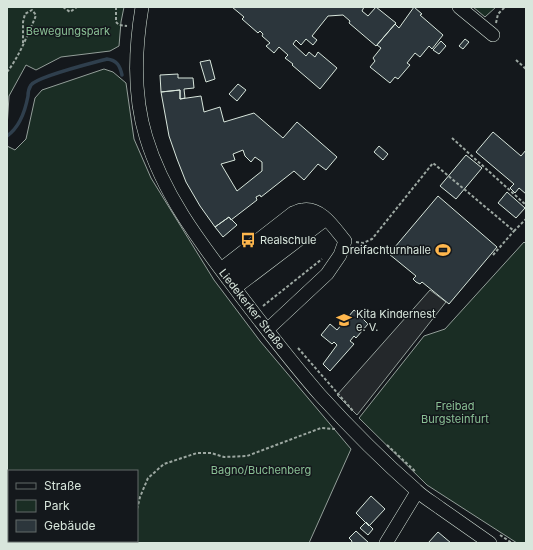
<svg xmlns="http://www.w3.org/2000/svg" width="533" height="550" viewBox="0 0 533 550" font-family="Inter,sans-serif">
	<rect width="100%" height="100%" fill="#14181c"/>
	<path fill="#1a2d24" stroke="#939e99" fill-rule="evenodd" d="M 7,7 L 124,7 L 121,22 L 119,46 L 110,51 L 61,57 L 36,70 L 26,65 L 9,96 L 7,128 Z
		M 473,7 L 496,7 L 485,17 Z
		M 104,69 L 113,72 L 126,83 L 134,139 L 151,178 L 214,280 L 260,341 L 351,449 L 309,543 L 7,543 L 7,146 L 15,150 L 26,139 L 35,98 L 42,90 ZM 9,471 L 137,471 L 137,541 L 9,541 Z
		M 524,242 L 526,244 L 526,543 L 517,543 L 427,485 L 359,418 L 424,336 L 445,329 Z"/>
	<path fill="#24282b" stroke="#939e99" d="M 430,290 L 446,302 L 357,415 L 337,395 Z"/>
	<g fill="none" stroke-linecap="round" stroke-linejoin="round">
		<path stroke="#2f3f4d" stroke-width="3.5" d="M 7,136 C 20,127 25,112 28,96 C 28,93 29,88 31,85 C 38,76 93,63 107,59 C 117,60 120,66 122,75"/>
	</g>
	<path fill="#2c363c" stroke="#d8e6dc" fill-rule="evenodd" d="M 232,7 L 364,7 L 362,11 L 368,16 L 376,7 L 396,23 L 376,46 L 349,23 L 350,21 L 343,15 L 328,16 L 312,36 L 317,40 L 313,45 L 306,39 L 301,45 L 296,40 L 293,44 L 306,56 L 309,52 L 315,57 L 318,52 L 337,68 L 320,89 L 292,65 L 293,64 L 285,58 L 288,55 L 279,47 L 274,53 L 266,46 L 270,43 L 262,36 L 263,34 L 260,31 L 258,33 L 242,19 L 244,17 Z
		M 414,7 L 422,14 L 420,15 L 443,35 L 432,49 L 429,46 L 420,57 L 415,53 L 407,63 L 410,65 L 398,79 L 395,77 L 390,83 L 370,67 L 375,61 L 373,58 L 381,48 L 377,45 L 395,24 L 399,28 Z
		M 465,39 L 469,42 L 463,49 L 459,46 Z
		M 441,41 L 446,46 L 439,54 L 433,50 Z
		M 210,60 L 215,79 L 206,82 L 200,62 Z
		M 178,74 L 178,78 L 193,78 L 194,88 L 184,89 L 185,98 L 180,99 L 180,90 L 161,92 L 160,75 Z
		M 238,84 L 246,90 L 237,101 L 229,94 Z
		M 180,90 L 180,99 L 201,96 L 204,112 L 220,107 L 224,122 L 254,113 L 283,138 L 297,122 L 337,157 L 326,170 L 318,164 L 304,180 L 294,171 L 261,197 L 260,195 L 256,197 L 257,200 L 231,220 L 229,217 L 215,227 L 200,206 L 186,182 L 177,159 L 169,136 L 161,92 ZM 243,150 L 245,156 L 251,162 L 255,157 L 262,162 L 262,171 L 237,191 L 221,164 L 235,160 L 233,154 Z
		M 493,132 L 521,156 L 526,150 L 526,194 L 519,188 L 515,193 L 510,188 L 514,184 L 476,152 Z
		M 379,146 L 388,154 L 383,160 L 374,152 Z
		M 466,155 L 482,168 L 456,199 L 440,186 Z
		M 507,192 L 525,208 L 516,218 L 498,203 Z
		M 438,196 L 497,247 L 449,304 L 422,282 L 420,284 L 416,282 L 413,279 L 416,276 L 389,254 Z
		M 229,217 L 237,225 L 223,237 L 215,227 Z
		M 354,310 L 364,318 L 363,319 L 368,324 L 356,338 L 354,336 L 350,341 L 354,344 L 330,371 L 323,364 L 337,345 L 334,342 L 332,344 L 321,335 L 330,324 L 337,330 Z
		M 371,496 L 385,509 L 369,526 L 356,513 Z
		M 366,522 L 373,529 L 368,535 L 360,528 Z
		M 356,531 L 369,543 L 351,543 L 352,541 L 349,538 Z
		M 438,532 L 451,543 L 428,543 Z"/>
	<g fill="none" stroke-linecap="round" stroke-linejoin="round">
		<g stroke="#d8e6dc" stroke-width="14">
			<path id="minor" d="M 142,7 C 135,49 133,95 146,137 C 164,197 203,246 240,295 C 266,329 292,363 320,395 C 350,428 383,461 416,490 C 423,497 432,502 440,508 C 457,520 473,531 490,543
				M 459,7 L 493,35
				M 221,269 L 293,213 C 296,212 299,210 302,210 C 321,206 335,229 345,241 L 340,255 L 327,274 L 267,330
				M 227,278 L 316,212
				M 235,288 L 326,219
				M 386,543 L 417,492"/>
		</g>
		<path stroke="#9da8a2" stroke-width="2" stroke-dasharray="3 2" stroke-linecap="butt" d="M 63,7 L 70,12 L 77,7
			M 116,7 L 116,22 L 119,25 L 127,26
			M 496,23 L 498,14 L 505,7
			M 516,60 L 526,69
			M 7,72 C 19,57 27,36 35,18 L 36,15 L 32,10 L 25,14 L 23,22 L 23,43
			M 452,138 L 526,205
			M 356,242 L 363,243 L 372,239 L 433,163 L 514,231 L 526,219
			M 493,255 L 514,231
			M 263,306 L 322,259
			M 298,348 L 353,411
			M 387,445 L 416,472
			M 137,509 L 140,497 L 148,478 L 164,464 L 197,453 L 211,453 L 224,457 L 247,456 L 321,428 L 335,429
			M 500,535 L 512,543
			M 128,543 L 129,541"/>
		<use href="#minor" stroke="#14181c" stroke-width="13"/>
	</g>
	<defs>
		<g id="bus-bare" transform="scale(1.2)"><path d="M-5-6H5V4H4V6H2V4H-2V6H-4V4H-5ZM-3.5-4V0h7V-4ZM-3.5 1.2v1.5H-2V1.2ZM2 1.2v1.5H3.5V1.2Z" fill="#ffb74d" stroke="#14181c" stroke-width="2.5" paint-order="stroke"/></g>
		<g id="stadium-bare" transform="scale(1.2)"><path d="M0-5a6.5 5 0 1 0 0 10a6.5 5 0 1 0 0-10ZM-3.5-1.8h7v3.6h-7Z" fill="#ffb74d" stroke="#14181c" stroke-width="2.5" paint-order="stroke"/></g>
		<g id="school-bare" transform="scale(1.2)"><path d="M0-5L7-2L0 1L-7-2ZM-4 1L0 2.5L4 1V4Q0 6-4 4Z" fill="#ffb74d" stroke="#14181c" stroke-width="2.5" paint-order="stroke"/></g>
	</defs>
	<g fill-rule="evenodd">
		<use href="#bus-bare" x="248" y="240"/>
		<use href="#stadium-bare" x="443" y="250"/>
		<use href="#school-bare" x="344" y="320"/>
	</g>
	<g text-anchor="middle" dominant-baseline="central" stroke-width="3" stroke-linejoin="round" paint-order="stroke">
		<g font-size="11" fill="#8ac095" stroke="#14181c">
			<text x="68" y="31">Bewegungspark</text>
			<text x="455" y="406">Freibad<tspan x="455" dy="13">Burgsteinfurt</tspan></text>
			<text x="261" y="470">Bagno/Buchenberg</text>
		</g>
		<g font-size="11" fill="#d8e6dc" stroke="#14181c" text-anchor="start">
			<text x="260" y="240">Realschule</text>
			<text x="431" y="250" text-anchor="end">Dreifachturnhalle</text>
			<text x="356" y="314">Kita Kindernest<tspan x="356" dy="13">e. V.</tspan></text>
		</g>
		<g font-size="11" fill="#d8e6dc" stroke="#14181c">
			<text transform="translate(252 309) rotate(52)">Liedekerker Straße</text>
		</g>
	</g>
	<rect width="533" height="550" fill="none" stroke="#d8e6dc" stroke-width="16"/>
	<rect x="8" y="470" width="130" height="72" fill="#14181c" stroke="#626a69"/>
	<rect x="16" y="483" width="20" height="6" fill="#14181c" stroke="#626a69"/>
	<text x="44" y="490" font-size="12" fill="#d8e6dc">Straße</text>
	<rect x="16" y="500" width="20" height="12" fill="#1a2d24" stroke="#626a69"/>
	<text x="44" y="510" font-size="12" fill="#d8e6dc">Park</text>
	<rect x="16" y="520" width="20" height="12" fill="#2c363c" stroke="#626a69"/>
	<text x="44" y="530" font-size="12" fill="#d8e6dc">Gebäude</text>
</svg>
